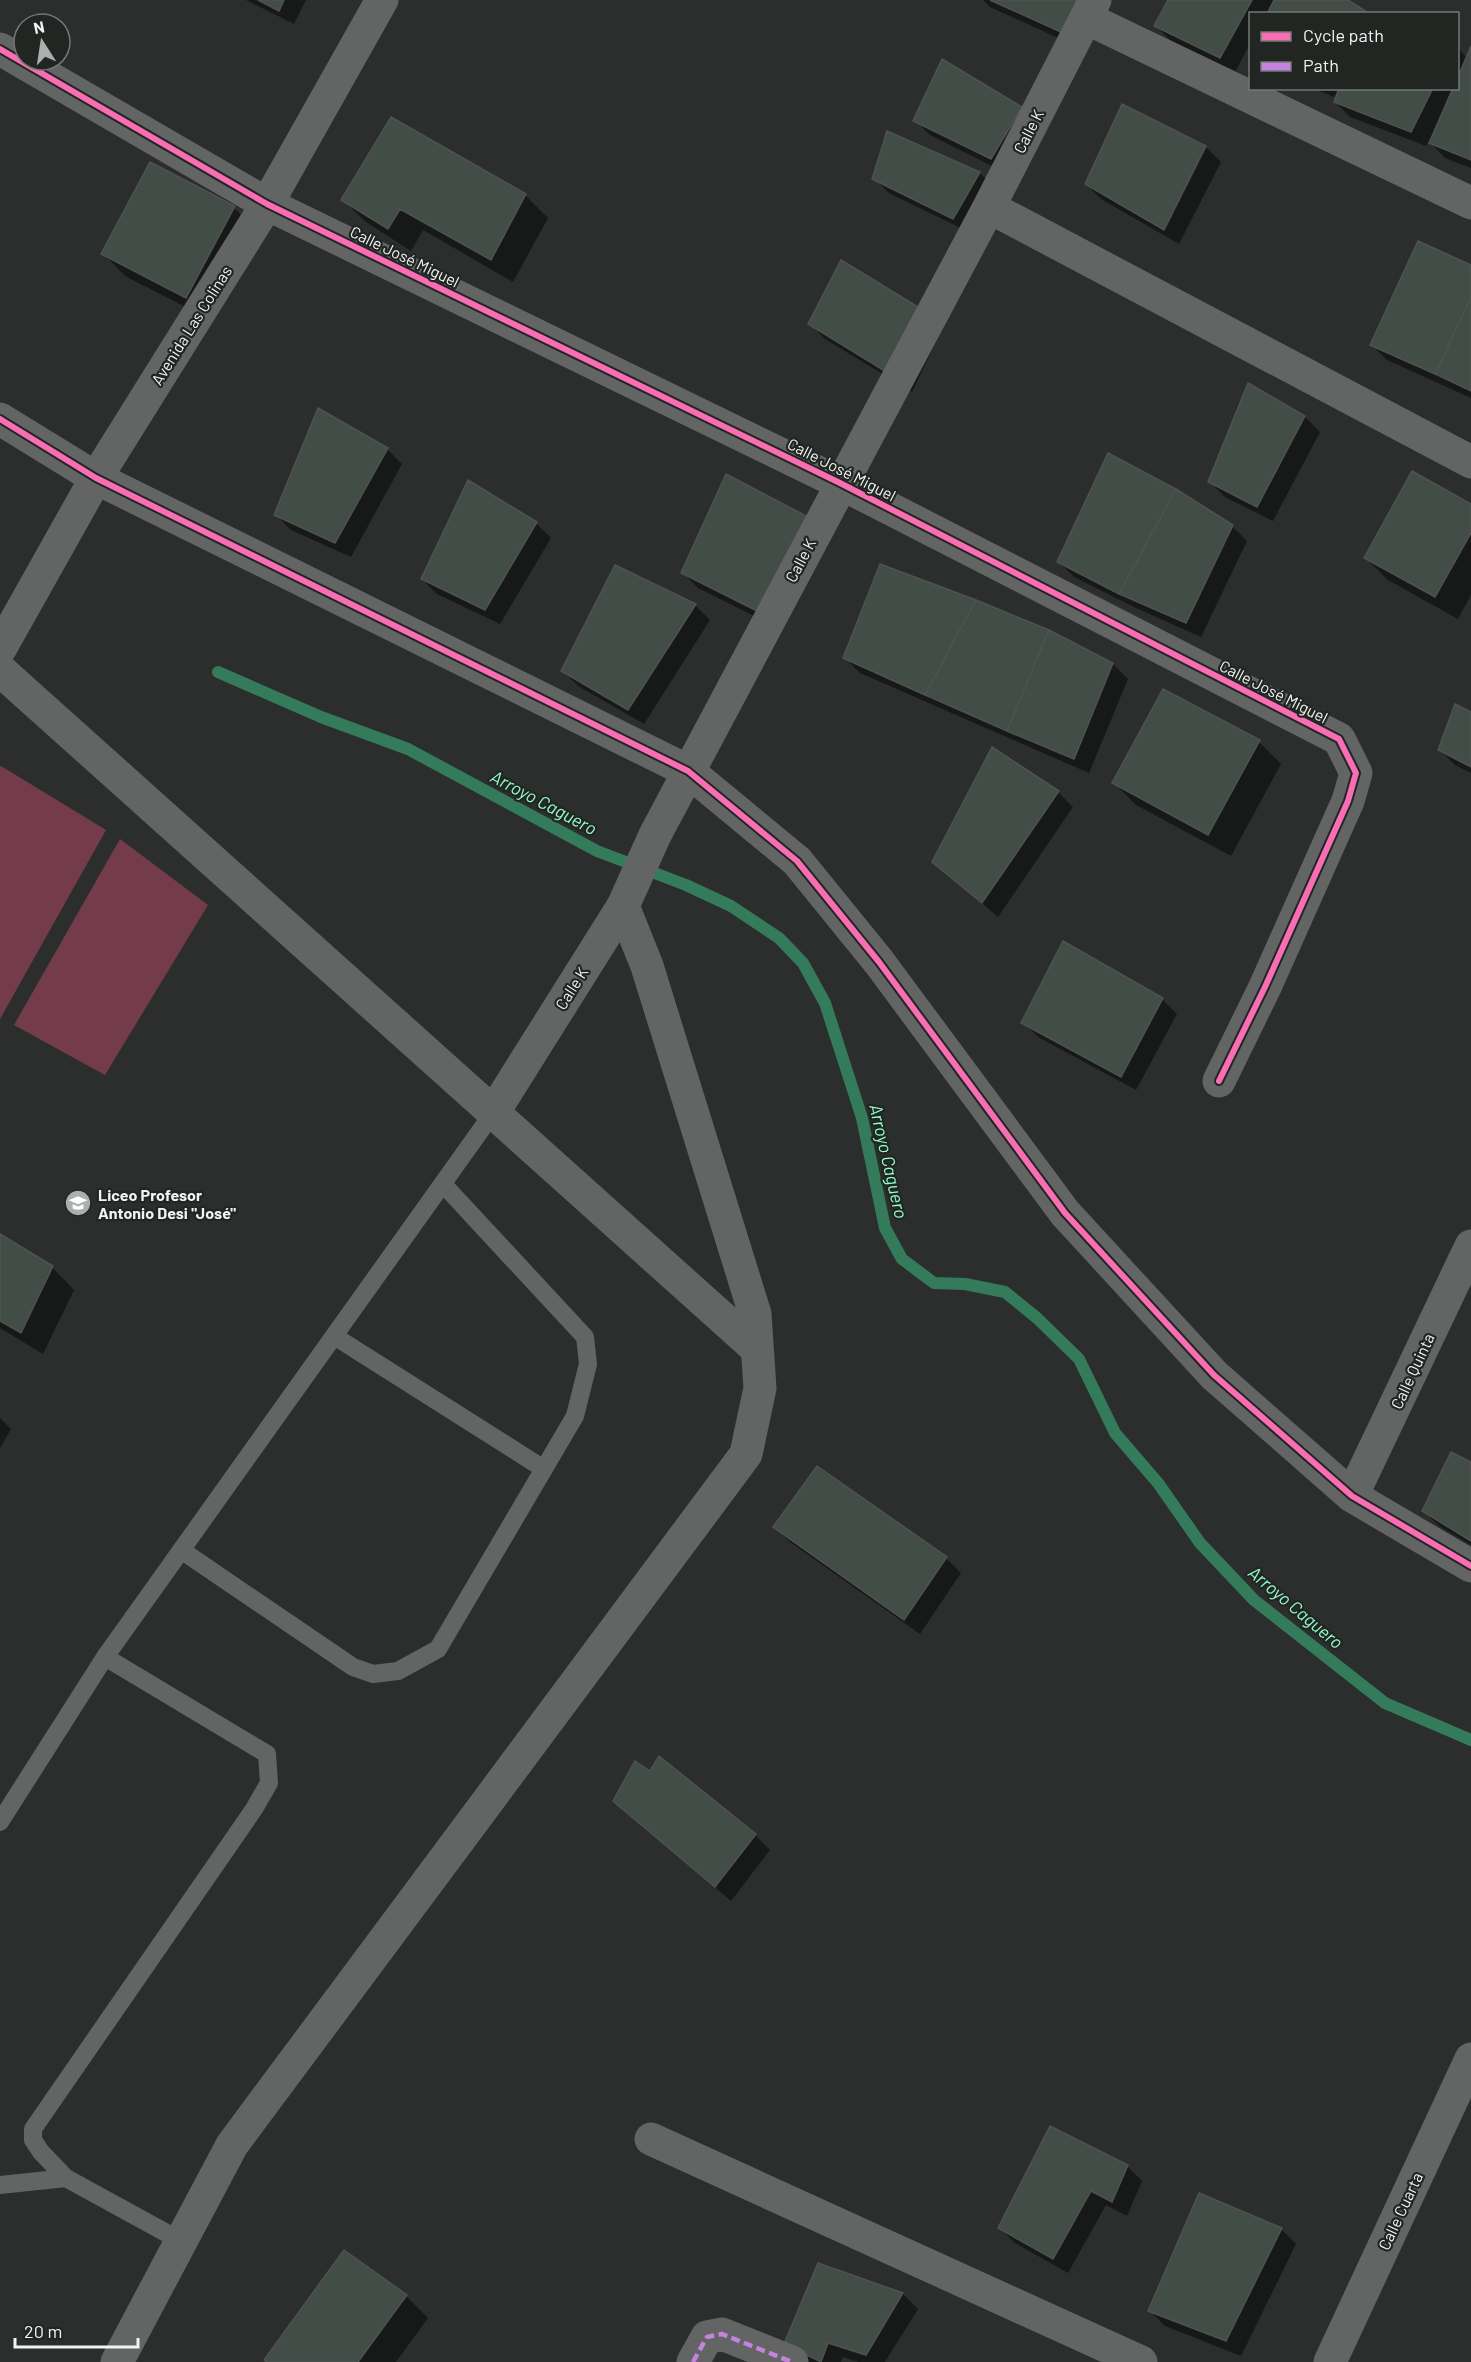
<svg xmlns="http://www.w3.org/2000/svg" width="1471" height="2362" viewBox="0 0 1471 2362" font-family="Barlow,sans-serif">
	<rect width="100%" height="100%" fill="#2b2e2d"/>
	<path fill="#743c4a" d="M 1,766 L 106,830 L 0,1019 L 0,767 Z
		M 120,839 L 208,905 L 105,1075 L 14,1025 Z"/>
	<path fill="#0007" d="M 246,0 L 306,0 L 294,24 Z
		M 983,0 L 1101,0 L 1078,47 L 990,7 Z
		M 1169,0 L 1346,0 L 1367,14 L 1250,14 L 1250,44 L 1235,72 L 1171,41 L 1156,26 Z
		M 1458,48 L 1467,58 L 1471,50 L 1471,168 L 1445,158 L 1429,141 L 1426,146 L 1350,117 L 1335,102 L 1338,91 L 1334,97 L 1313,88 L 1458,88 Z
		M 1123,106 L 1206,147 L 1221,162 L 1179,244 L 1101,199 L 1086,184 Z
		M 1021,108 L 1006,173 L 930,135 L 915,120 Z
		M 392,119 L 526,196 L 548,218 L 513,282 L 423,230 L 411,251 L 366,222 L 343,200 Z
		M 888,133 L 980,173 L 995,188 L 969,232 L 889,193 L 874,178 Z
		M 234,208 L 256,230 L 209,319 L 125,276 L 103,253 Z
		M 1471,267 L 1471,398 L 1387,360 L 1372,345 Z
		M 810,324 L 942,329 L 912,392 L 825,339 Z
		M 1305,417 L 1320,432 L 1273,521 L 1225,497 L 1210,482 Z
		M 387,449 L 402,464 L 351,557 L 291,530 L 276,515 Z
		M 1471,505 L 1471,595 L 1458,619 L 1388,580 L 1366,558 Z
		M 809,519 L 776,627 L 698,588 L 683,573 Z
		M 536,523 L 551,538 L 500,624 L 437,594 L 422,579 Z
		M 1232,526 L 1247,541 L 1201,637 L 1136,608 L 1074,577 L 1059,562 Z
		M 695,605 L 710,620 L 644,724 L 578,686 L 563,671 Z
		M 1049,631 L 1113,664 L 1128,679 L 1089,773 L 860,673 L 845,658 Z
		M 1471,714 L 1471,773 L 1455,765 L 1440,750 Z
		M 1259,742 L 1281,764 L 1231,856 L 1136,805 L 1114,783 Z
		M 993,749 L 1058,792 L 1073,807 L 998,917 L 933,861 Z
		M 1064,943 L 1162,999 L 1177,1014 L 1136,1090 L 1038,1037 L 1023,1022 Z
		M 0,1236 L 52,1267 L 74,1290 L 43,1354 L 0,1328 Z
		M 0,1418 L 11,1429 L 0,1448 Z
		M 1471,1464 L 1471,1545 L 1439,1526 L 1424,1511 Z
		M 775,1527 L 946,1558 L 961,1573 L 920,1634 L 790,1542 Z
		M 660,1758 L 755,1835 L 770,1850 L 731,1901 L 615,1801 L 650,1773 Z
		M 1127,2166 L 1142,2181 L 1127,2216 L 1106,2205 L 1068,2273 L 1015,2243 L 1000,2228 Z
		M 1281,2229 L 1296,2244 L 1241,2356 L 1165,2326 L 1150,2311 Z
		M 819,2265 L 903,2294 L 918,2309 L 885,2362 L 859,2362 L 843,2357 L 841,2362 L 807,2362 L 801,2359 Z
		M 406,2296 L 428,2318 L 396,2362 L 268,2362 Z"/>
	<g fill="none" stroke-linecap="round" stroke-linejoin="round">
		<path stroke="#347b5b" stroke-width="12" d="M 218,672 L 321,717 L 408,749 L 597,851 L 686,885 L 731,906 L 779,938 L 803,963 L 825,1003 L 862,1118 L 885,1228 L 902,1259 L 934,1283 L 965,1284 L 1005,1292 L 1037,1318 L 1079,1359 L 1115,1433 L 1158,1483 L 1200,1543 L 1254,1600 L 1385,1703 L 1471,1740"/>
	</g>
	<path fill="#424d48" stroke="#505250" stroke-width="1.5" d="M 258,0 L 284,0 L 279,11 Z
		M 990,0 L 1079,0 L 1063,33 Z
		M 1168,0 L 1252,0 L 1220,58 L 1154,26 Z
		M 1274,0 L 1348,0 L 1367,12 L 1366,14 L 1267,14 Z
		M 1471,46 L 1471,160 L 1429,143 L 1453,88 L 1458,88 L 1458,77 Z
		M 942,59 L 1022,107 L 991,159 L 913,121 Z
		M 1339,88 L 1433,88 L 1411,132 L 1334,102 Z
		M 1122,104 L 1206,146 L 1164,230 L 1085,184 Z
		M 391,117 L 526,194 L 491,260 L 400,209 L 388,229 L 341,200 Z
		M 887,131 L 980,172 L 953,219 L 872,179 Z
		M 150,162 L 235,206 L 186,298 L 101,254 Z
		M 1418,241 L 1471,265 L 1471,297 L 1435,374 L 1370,345 Z
		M 841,260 L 928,313 L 896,378 L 808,324 Z
		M 1471,297 L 1471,391 L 1435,374 Z
		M 1248,383 L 1305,416 L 1257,507 L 1208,482 Z
		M 318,408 L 388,448 L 335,543 L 274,515 Z
		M 1108,453 L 1176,489 L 1119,594 L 1057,562 Z
		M 1412,471 L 1471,504 L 1471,533 L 1435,597 L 1364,558 Z
		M 726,474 L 810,518 L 761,613 L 681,573 Z
		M 468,480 L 537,522 L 485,610 L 421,579 Z
		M 1176,489 L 1233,525 L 1186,623 L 1119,594 Z
		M 880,564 L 976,600 L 925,695 L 843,658 Z
		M 615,565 L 696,604 L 628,710 L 561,671 Z
		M 976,600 L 1049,630 L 1007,731 L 925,695 Z
		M 1049,630 L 1113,663 L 1074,759 L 1007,731 Z
		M 1163,689 L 1260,740 L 1208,835 L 1112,783 Z
		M 1455,704 L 1471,712 L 1471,767 L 1438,750 Z
		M 992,747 L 1059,791 L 982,903 L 932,862 Z
		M 1063,941 L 1163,998 L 1121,1077 L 1021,1023 Z
		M 0,1234 L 53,1266 L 21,1333 L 0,1321 Z
		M 1451,1452 L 1471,1462 L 1471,1541 L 1422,1511 Z
		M 817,1466 L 947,1557 L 904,1620 L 773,1527 Z
		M 659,1756 L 756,1834 L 715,1887 L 613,1801 L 635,1761 L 650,1771 Z
		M 1050,2126 L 1128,2165 L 1112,2202 L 1091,2191 L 1053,2259 L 998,2228 Z
		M 1199,2193 L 1282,2228 L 1226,2341 L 1148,2311 Z
		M 344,2250 L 407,2295 L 358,2362 L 267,2362 L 264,2360 Z
		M 818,2263 L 903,2293 L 866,2355 L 828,2343 L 821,2362 L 784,2344 Z"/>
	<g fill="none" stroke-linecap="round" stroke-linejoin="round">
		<path stroke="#636564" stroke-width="18" d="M 334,1336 L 544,1469
			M 181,1550 L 353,1667 L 373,1674 L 398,1671 L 438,1649 L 575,1416 L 588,1364 L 585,1337 L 443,1184
			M 105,1657 L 267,1754 L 269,1783 L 254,1809 L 33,2129 L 33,2140 L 41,2152 L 66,2178 L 181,2241
			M 0,1822 L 105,1657 L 493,1113
			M 0,2185 L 66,2178"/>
		<path stroke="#636564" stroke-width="33" d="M 1086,18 L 1471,203
			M 0,49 L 267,204 L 840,483 L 1339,739 L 1356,773 L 1348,801 L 1265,987 L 1219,1081
			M 989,207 L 1471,462
			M 0,419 L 96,478 L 688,771 L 797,861 L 879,962 L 1065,1213 L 1214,1375 L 1352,1496 L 1471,1566
			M 0,649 L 96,478 L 267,204 L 382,0
			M 0,670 L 757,1349
			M 493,1113 L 623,906 L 655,835 L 989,207 L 1095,0
			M 1352,1496 L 1471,1246
			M 651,2139 L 1141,2362
			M 117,2362 L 232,2145 L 746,1454 L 760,1388 L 755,1314 L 647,966 L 623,906
			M 693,2362 L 707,2337 L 722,2334 L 792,2362
			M 1330,2362 L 1471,2059"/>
		<path stroke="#c483df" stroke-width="4.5" stroke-dasharray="9 4.5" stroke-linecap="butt" d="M 693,2362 L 707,2337 L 722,2334 L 792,2362"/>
		<g stroke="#212623" stroke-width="10">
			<path id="cycleway" d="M 0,49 L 267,204 L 840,483 L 1339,739 L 1356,773 L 1348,801 L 1265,987 L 1219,1081
				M 0,419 L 96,478 L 688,771 L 797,861 L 879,962 L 1065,1213 L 1214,1375 L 1352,1496 L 1471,1566"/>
		</g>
		<use href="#cycleway" stroke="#f96db3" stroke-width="6"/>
	</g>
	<defs>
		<g id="school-disc" transform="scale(1.35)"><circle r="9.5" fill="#acafad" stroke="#212623"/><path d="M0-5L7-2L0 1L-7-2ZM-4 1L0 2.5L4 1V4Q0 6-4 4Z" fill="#fff"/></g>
	</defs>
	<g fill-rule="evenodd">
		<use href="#school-disc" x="78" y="1203"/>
	</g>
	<g text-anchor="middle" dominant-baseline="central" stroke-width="4.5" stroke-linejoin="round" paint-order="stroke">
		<g font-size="16" fill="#f1f4f2" stroke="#212623">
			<text transform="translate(1028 131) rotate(-63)">Calle K</text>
			<text transform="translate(405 256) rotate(26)">Calle José Miguel</text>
			<text transform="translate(191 325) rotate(-58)">Avenida Las Colinas</text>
			<text transform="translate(842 469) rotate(27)">Calle José Miguel</text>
			<text transform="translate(800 560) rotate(-62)">Calle K</text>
			<text transform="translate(1274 691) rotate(27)">Calle José Miguel</text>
			<text transform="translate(571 988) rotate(-58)">Calle K</text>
			<text transform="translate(1412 1371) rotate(-65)">Calle Quinta</text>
			<text transform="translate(1400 2211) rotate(-65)">Calle Cuarta</text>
		</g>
		<g font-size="16" font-weight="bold" fill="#f1f4f2" stroke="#212623" text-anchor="start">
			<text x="98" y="1194">Liceo Profesor<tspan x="98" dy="18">Antonio Desi "José"</tspan></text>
		</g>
		<g font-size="18" font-style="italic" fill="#92feca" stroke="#212623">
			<text transform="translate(544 802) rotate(28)">Arroyo Caguero</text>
			<text transform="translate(889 1161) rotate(77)">Arroyo Caguero</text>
			<text transform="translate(1296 1607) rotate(40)">Arroyo Caguero</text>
		</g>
	</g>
	<rect x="1249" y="12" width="210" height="78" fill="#212623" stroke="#747876" stroke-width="1.5"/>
	<rect x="1261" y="32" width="30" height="9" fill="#f96db3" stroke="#747876" stroke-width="1.5"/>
	<text x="1303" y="42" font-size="18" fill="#f1f4f2">Cycle path</text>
	<rect x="1261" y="62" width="30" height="9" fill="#c483df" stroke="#747876" stroke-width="1.5"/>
	<text x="1303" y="72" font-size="18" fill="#f1f4f2">Path</text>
	<g transform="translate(42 42) rotate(348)"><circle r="28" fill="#212623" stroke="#747876" stroke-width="1.5"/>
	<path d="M0-4.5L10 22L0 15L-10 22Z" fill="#acafad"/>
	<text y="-9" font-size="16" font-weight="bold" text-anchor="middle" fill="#f1f4f2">N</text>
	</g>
	<path d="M15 2338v9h123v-9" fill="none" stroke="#f1f4f2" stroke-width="3"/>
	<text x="24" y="2338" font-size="18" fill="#f1f4f2" stroke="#212623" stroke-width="4.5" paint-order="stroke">20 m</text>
</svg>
